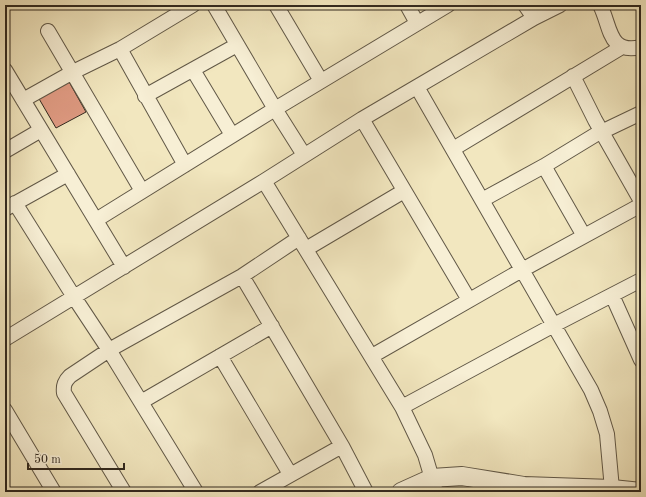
<svg xmlns="http://www.w3.org/2000/svg" width="646" height="497" viewBox="0 0 646 497" font-family="'Old Standard TT',serif">
	<rect width="100%" height="100%" fill="#f2e7bf"/>
	<filter id="stains"><feTurbulence type="fractalNoise" baseFrequency=".005" numOctaves="4"/><feColorMatrix values="0 0 0 0 .2 0 0 0 0 .09 0 0 0 0 .02 0 0 0 .5 -.17"/></filter>
	<radialGradient id="worn" r=".72"><stop offset=".6" stop-color="#630" stop-opacity="0"/><stop offset="1" stop-color="#630" stop-opacity=".3"/></radialGradient>
	<path fill="#e09b83" stroke="#31291f" d="M 68,80 L 86,112 L 56,128 L 38,97 Z"/>
	<g fill="none" stroke-linecap="round" stroke-linejoin="round">
		<g stroke="#615847" stroke-width="16">
			<path id="minor" d="M 214,5 L 275,109 L 304,155
				M 276,5 L 321,81
				M 407,5 L 417,23
				M 525,5 L 534,18
				M 600,5 C 611,26 608,55 641,47
				M 48,31 L 142,191
				M 120,49 L 185,165
				M 5,70 L 124,267
				M 193,70 L 232,135
				M 573,76 L 595,120 L 641,201
				M 417,87 L 591,390 L 600,411 L 607,434 L 612,489
				M 145,96 L 237,45
				M 23,100 L 73,72 L 120,49 L 193,5
				M 362,119 L 469,300
				M 453,149 L 622,47
				M 5,151 L 41,130
				M 544,166 L 584,236
				M 264,181 L 402,407 L 425,455 L 436,492
				M 482,200 L 544,166 L 595,135 L 641,113
				M 15,203 L 74,297 L 109,350 L 196,492
				M 5,209 L 68,174
				M 96,220 L 275,109 L 448,5
				M 306,249 L 404,191
				M 242,276 L 342,446 L 366,492
				M 612,295 L 641,360
				M 5,339 L 264,181 L 362,119 L 534,18 L 560,5
				M 220,356 L 290,474
				M 372,356 L 522,270 L 641,205
				M 141,402 L 272,326
				M 402,407 L 554,325 L 641,280
				M 5,410 L 54,492
				M 124,492 L 64,393 C 63,385 65,381 70,376 L 109,350 L 242,276 L 299,238
				M 260,492 L 342,446"/>
		</g>
		<g stroke="#615847" stroke-width="20">
			<path id="tertiary" d="M 401,492 L 432,478 L 462,476 L 524,486 L 612,489 L 641,492"/>
		</g>
		<use href="#minor" stroke="#f7efd5" stroke-width="14"/>
		<use href="#tertiary" stroke="#f7efd5" stroke-width="18"/>
	</g>
	<rect width="646" height="497" fill="none" stroke="#f2e7bf" stroke-width="20"/>
	<rect x="6" y="6" width="634" height="485" fill="none" stroke="#31291f" stroke-width="2"/>
	<rect x="10" y="10" width="626" height="477" fill="none" stroke="#31291f"/>
	<path d="M28 463v6h96v-6" fill="none" stroke="#31291f" stroke-width="2"/>
	<text x="34" y="463" font-size="12" fill="#31291f" stroke="#f7efd5" stroke-width="3" paint-order="stroke">50 m</text>
	<rect width="100%" height="100%" filter="url(#stains)"/>
	<rect width="100%" height="100%" fill="url(#worn)"/>
</svg>
